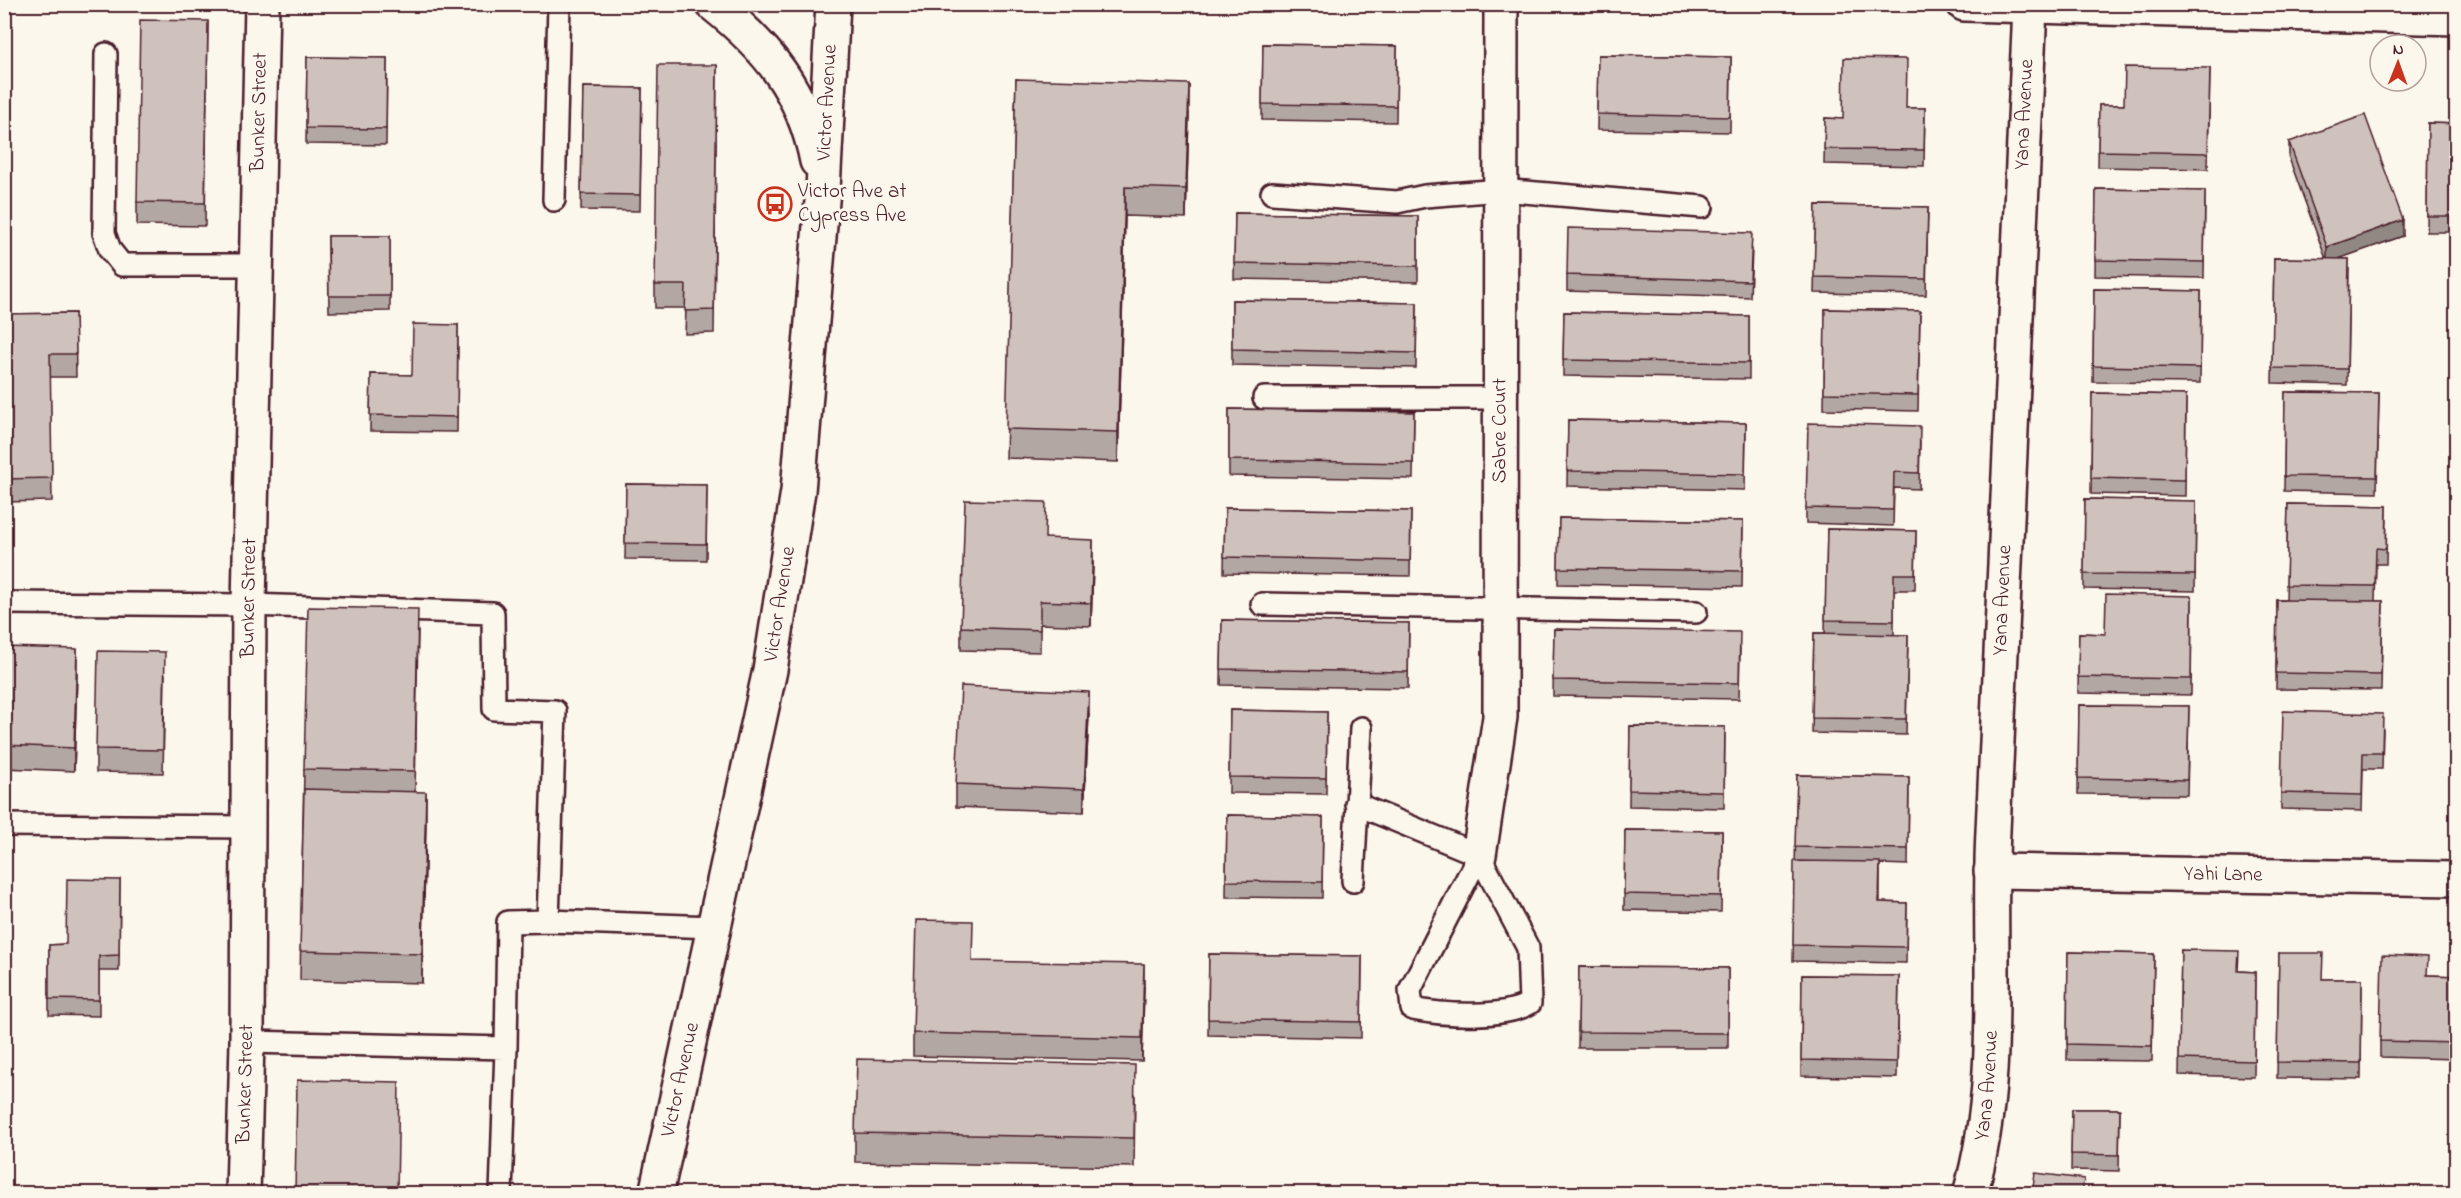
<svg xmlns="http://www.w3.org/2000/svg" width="2461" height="1198" viewBox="0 0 2461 1198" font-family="'Indie Flower',sans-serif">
	<rect width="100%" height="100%" fill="#fbf7ec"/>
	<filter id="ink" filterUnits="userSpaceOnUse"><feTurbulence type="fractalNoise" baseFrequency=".0167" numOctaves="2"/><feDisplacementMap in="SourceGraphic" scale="12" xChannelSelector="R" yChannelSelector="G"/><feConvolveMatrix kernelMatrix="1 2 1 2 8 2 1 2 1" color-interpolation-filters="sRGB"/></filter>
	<g filter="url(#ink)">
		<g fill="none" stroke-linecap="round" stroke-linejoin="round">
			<g stroke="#4a1f2b" stroke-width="26">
				<path id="lane" d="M 106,54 L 104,233 L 110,250 L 122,265 L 256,265
					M 1272,193 L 1397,202 L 1425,196 L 1501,190 L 1702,207
					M 554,200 L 559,4
					M 1264,398 L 1501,398
					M 4,603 L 249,605 L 493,613 L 494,709 L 555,711 L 548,921
					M 1262,604 L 1696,612
					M 1356,804 L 1479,855 L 1528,948 L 1530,1003 C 1503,1019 1443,1015 1412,1009 L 1410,990 L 1479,855
					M 4,825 L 247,827
					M 1353,881 L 1361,728
					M 247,1042 L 506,1048 L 501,1194
					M 506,1048 L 508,922 L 548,921 L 714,927"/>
			</g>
			<g stroke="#4a1f2b" stroke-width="38">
				<g id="street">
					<path d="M 1964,4 L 2456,18"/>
					<path id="s1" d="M 1479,855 L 1500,717 L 1501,4"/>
					<path id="s2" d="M 1991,871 L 2456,879"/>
					<path id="s3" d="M 243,1194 L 247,1042 L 249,605 L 262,4"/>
					<path id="s4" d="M 1970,1194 C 2004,1077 1987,951 1993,831 C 2005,556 2017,281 2030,7"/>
				</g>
			</g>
			<g stroke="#4a1f2b" stroke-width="38">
				<g id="secondary">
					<path d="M 713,4 C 768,48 803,90 817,161"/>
					<path id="s5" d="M 656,1194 L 770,670 L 798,491 L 823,189 L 833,4"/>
				</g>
			</g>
			<use href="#lane" stroke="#fbf7ec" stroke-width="21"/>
			<use href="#street" stroke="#fbf7ec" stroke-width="33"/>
			<use href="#secondary" stroke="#fbf7ec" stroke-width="33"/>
		</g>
		<path fill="#b2a7a2" stroke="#4a1f2b" stroke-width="1.5" d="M 208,21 L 205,226 L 137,225 L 137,202 Z
			M 1263,44 L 1397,46 L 1396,122 L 1262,120 Z
			M 1598,55 L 1731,57 L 1730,132 L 1597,130 Z
			M 307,57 L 387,58 L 386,145 L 306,144 Z
			M 717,65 L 714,333 L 685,334 L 686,308 L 655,308 L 655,285 Z
			M 2210,68 L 2208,169 L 2098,167 L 2099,105 L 2124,105 Z
			M 1016,79 L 1189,113 L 1186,218 L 1125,216 L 1118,462 L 1006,458 Z
			M 583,87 L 642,88 L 640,211 L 581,210 Z
			M 1907,108 L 1925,108 L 1924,166 L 1824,164 L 1825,118 L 1843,119 Z
			M 2428,123 L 2457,124 L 2457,232 L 2427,232 Z
			M 2289,142 L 2403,236 L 2337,259 L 2349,259 L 2347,385 L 2272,383 L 2274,258 L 2326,259 L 2289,158 Z
			M 2096,189 L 2205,191 L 2204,278 L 2095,276 Z
			M 1816,205 L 1928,207 L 1926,295 L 1814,293 Z
			M 1235,213 L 1418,216 L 1418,282 L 1234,279 Z
			M 328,236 L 390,236 L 390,311 L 329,312 Z
			M 1752,249 L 1750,297 L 1567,291 L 1567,275 Z
			M 2094,289 L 2201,291 L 2200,383 L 2093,382 Z
			M 1232,300 L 1417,303 L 1416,368 L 1232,365 Z
			M 1825,309 L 1920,311 L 1918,411 L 1824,409 Z
			M 1564,312 L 1749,316 L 1749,379 L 1563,376 Z
			M 75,313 L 76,377 L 50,377 L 52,501 L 4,502 L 4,314 Z
			M 458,325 L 457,432 L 370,431 L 371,374 L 412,375 Z
			M 2285,392 L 2379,393 L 2377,493 L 2284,491 Z
			M 2092,393 L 2186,395 L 2185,496 L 2091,494 Z
			M 1229,409 L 1414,412 L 1413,479 L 1229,476 Z
			M 1568,420 L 1746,423 L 1745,490 L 1567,486 Z
			M 1920,442 L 1919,489 L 1894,488 L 1893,526 L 1806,523 L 1806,508 Z
			M 626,484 L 707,485 L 706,560 L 625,559 Z
			M 2085,499 L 2196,501 L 2195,591 L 2084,589 Z
			M 2288,504 L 2387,506 L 2386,564 L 2376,564 L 2375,601 L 2383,601 L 2381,690 L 2276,689 L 2277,600 L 2286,600 Z
			M 1225,508 L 1411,511 L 1410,576 L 1224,573 Z
			M 1559,518 L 1743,521 L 1742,587 L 1558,584 Z
			M 1827,529 L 1916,531 L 1915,590 L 1894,590 L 1894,635 L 1908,635 L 1906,735 L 1812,733 L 1814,633 L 1825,633 Z
			M 1046,538 L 1093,563 L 1091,626 L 1040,624 L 1040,652 L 961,650 L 961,627 Z
			M 2192,596 L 2191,695 L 2078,693 L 2079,633 L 2105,634 Z
			M 1222,620 L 1409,623 L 1408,688 L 1221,685 Z
			M 1554,629 L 1740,648 L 1739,699 L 1553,696 Z
			M 418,632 L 415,792 L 426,821 L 422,983 L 300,980 L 304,769 Z
			M 4,647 L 77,672 L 74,771 L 4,768 Z
			M 165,675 L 163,773 L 96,772 L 96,749 Z
			M 2079,705 L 2189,706 L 2187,795 L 2078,794 Z
			M 1230,710 L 1327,712 L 1326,794 L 1229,793 Z
			M 1089,714 L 1084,812 L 956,807 L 956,784 Z
			M 1630,726 L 1725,727 L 1724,808 L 1629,806 Z
			M 2383,730 L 2382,769 L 2363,769 L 2362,811 L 2281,809 L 2281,793 Z
			M 1797,775 L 1909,777 L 1908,865 L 1880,864 L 1880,902 L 1907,903 L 1906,963 L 1793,961 Z
			M 1227,815 L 1323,817 L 1322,898 L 1226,897 Z
			M 1625,830 L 1722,831 L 1721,912 L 1624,910 Z
			M 120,880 L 119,971 L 99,971 L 99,1016 L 49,1015 L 49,945 L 66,944 Z
			M 2181,950 L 2239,971 L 2255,972 L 2254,1077 L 2179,1075 Z
			M 2068,952 L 2154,954 L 2152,1061 L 2067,1060 Z
			M 2279,953 L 2323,979 L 2362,979 L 2361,1079 L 2277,1078 Z
			M 1209,954 L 1362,956 L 1361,1038 L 1208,1035 Z
			M 1579,967 L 1728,968 L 1728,1048 L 1578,1048 Z
			M 1802,975 L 1899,976 L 1897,1078 L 1801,1076 Z
			M 2427,975 L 2457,976 L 2457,1059 L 2380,1057 L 2380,1041 Z
			M 1144,987 L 1142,1061 L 913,1056 L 913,1033 Z
			M 1135,1094 L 1134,1167 L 855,1162 L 855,1133 Z
			M 2072,1109 L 2120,1109 L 2119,1171 L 2071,1170 Z"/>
		<path fill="#918884" stroke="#4a1f2b" stroke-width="1.5" d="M 1189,84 L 1189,113 L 1186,218 L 1186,189 Z
			M 1125,187 L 1125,216 L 1118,462 L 1118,432 Z
			M 2403,220 L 2403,236 L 2327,263 L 2327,247 Z
			M 1093,540 L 1093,563 L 1091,626 L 1091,603 Z
			M 77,649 L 77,672 L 74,771 L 74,748 Z
			M 1089,692 L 1089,714 L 1084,812 L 1084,789 Z
			M 426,792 L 426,821 L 422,983 L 422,954 Z
			M 1144,964 L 1144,987 L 1142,1061 L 1142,1038 Z"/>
		<path fill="#cfc2bc" stroke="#4a1f2b" stroke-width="1.5" d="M 140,20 L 208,21 L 205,203 L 137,202 Z
			M 1263,44 L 1397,46 L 1396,106 L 1262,104 Z
			M 1598,55 L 1731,57 L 1730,117 L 1597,114 Z
			M 307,57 L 387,58 L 386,129 L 306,128 Z
			M 1844,58 L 1907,59 L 1906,108 L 1925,108 L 1924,150 L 1824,149 L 1825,118 L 1843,119 Z
			M 658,65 L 717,65 L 714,310 L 685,311 L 686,285 L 655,285 Z
			M 2125,67 L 2210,68 L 2208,153 L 2098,151 L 2099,105 L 2124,105 Z
			M 1016,79 L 1189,84 L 1186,189 L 1125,187 L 1118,432 L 1006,429 Z
			M 583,87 L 642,88 L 640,195 L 581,194 Z
			M 2365,115 L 2403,220 L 2327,247 L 2289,142 Z
			M 2428,123 L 2457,124 L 2457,216 L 2427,216 Z
			M 2096,189 L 2205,191 L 2204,262 L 2095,260 Z
			M 1816,205 L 1928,207 L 1926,279 L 1814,277 Z
			M 1235,213 L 1418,216 L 1418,266 L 1234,263 Z
			M 1568,228 L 1752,233 L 1750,281 L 1567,275 Z
			M 328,236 L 390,236 L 390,296 L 329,296 Z
			M 2274,258 L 2349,259 L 2347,369 L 2272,368 Z
			M 2094,289 L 2201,291 L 2200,368 L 2093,366 Z
			M 1232,300 L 1417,303 L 1416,353 L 1232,349 Z
			M 1825,309 L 1920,311 L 1918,395 L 1824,393 Z
			M 1564,312 L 1749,316 L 1749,363 L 1563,360 Z
			M 75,313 L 76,354 L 50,354 L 52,478 L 4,479 L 4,314 Z
			M 413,324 L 458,325 L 457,417 L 370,415 L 371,374 L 412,375 Z
			M 2285,392 L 2379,393 L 2377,477 L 2284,476 Z
			M 2092,393 L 2186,395 L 2185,480 L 2091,478 Z
			M 1229,409 L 1414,412 L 1413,463 L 1229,460 Z
			M 1568,420 L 1746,423 L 1745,474 L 1567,471 Z
			M 1808,423 L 1920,426 L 1919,473 L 1894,472 L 1893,510 L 1806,508 Z
			M 626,484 L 707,485 L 706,544 L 625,543 Z
			M 2085,499 L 2196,501 L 2195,575 L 2084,574 Z
			M 965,500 L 1046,502 L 1045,538 L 1093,540 L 1091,603 L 1040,601 L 1040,630 L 961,627 Z
			M 2288,504 L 2387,506 L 2386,549 L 2376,548 L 2375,586 L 2286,585 Z
			M 1225,508 L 1411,511 L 1410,561 L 1224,557 Z
			M 1559,518 L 1743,521 L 1742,571 L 1558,568 Z
			M 1827,529 L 1916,531 L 1915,574 L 1894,574 L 1894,621 L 1825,620 Z
			M 2106,594 L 2192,596 L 2191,679 L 2078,677 L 2079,633 L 2105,634 Z
			M 2277,600 L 2383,601 L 2381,675 L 2276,673 Z
			M 308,607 L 418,609 L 415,771 L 304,769 Z
			M 1222,620 L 1409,623 L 1408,672 L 1221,669 Z
			M 1554,629 L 1740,632 L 1739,683 L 1553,680 Z
			M 1814,633 L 1908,635 L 1906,719 L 1812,718 Z
			M 4,647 L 77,649 L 74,748 L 4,745 Z
			M 98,651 L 165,652 L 163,750 L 96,749 Z
			M 961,686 L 1089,692 L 1084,789 L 956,784 Z
			M 2079,705 L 2189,706 L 2187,780 L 2078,778 Z
			M 1230,710 L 1327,712 L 1326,778 L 1229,777 Z
			M 2283,711 L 2383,714 L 2382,753 L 2363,753 L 2362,795 L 2281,793 Z
			M 1630,726 L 1725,727 L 1724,792 L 1629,790 Z
			M 1797,775 L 1909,777 L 1908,849 L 1795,847 Z
			M 304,789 L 426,792 L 422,954 L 300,951 Z
			M 1227,815 L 1323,817 L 1322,882 L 1226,881 Z
			M 1625,830 L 1722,831 L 1721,896 L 1624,894 Z
			M 1794,861 L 1880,862 L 1879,902 L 1907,903 L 1906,947 L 1793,945 Z
			M 67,879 L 120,880 L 119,955 L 99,956 L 99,1000 L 49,999 L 49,945 L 66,944 Z
			M 916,920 L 973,921 L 972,961 L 1144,964 L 1142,1038 L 913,1033 Z
			M 2181,950 L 2239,951 L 2238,971 L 2255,972 L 2254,1061 L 2179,1059 Z
			M 2068,952 L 2154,954 L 2152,1046 L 2067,1044 Z
			M 2279,953 L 2323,953 L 2322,979 L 2362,979 L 2361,1063 L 2277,1062 Z
			M 1209,954 L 1362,956 L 1361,1022 L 1208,1019 Z
			M 2382,955 L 2428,957 L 2427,975 L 2457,976 L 2457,1043 L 2380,1041 Z
			M 1579,967 L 1728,968 L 1728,1033 L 1578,1032 Z
			M 1802,975 L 1899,976 L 1897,1062 L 1801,1060 Z
			M 857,1059 L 1135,1065 L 1134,1138 L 855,1133 Z
			M 297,1080 L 399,1082 L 397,1194 L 295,1194 Z
			M 2072,1109 L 2120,1109 L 2119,1155 L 2071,1154 Z
			M 2035,1173 L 2084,1179 L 2082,1194 L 2032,1194 Z"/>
	</g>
	<defs>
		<g id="bus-ring" transform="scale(1.725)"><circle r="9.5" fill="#fbf7ec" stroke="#c8321e" stroke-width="1.5"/><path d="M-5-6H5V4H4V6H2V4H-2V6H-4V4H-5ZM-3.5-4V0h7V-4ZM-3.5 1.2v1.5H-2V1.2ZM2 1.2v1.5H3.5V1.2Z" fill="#c8321e"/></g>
	</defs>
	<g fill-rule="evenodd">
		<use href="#bus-ring" x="775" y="204"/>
	</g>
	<g text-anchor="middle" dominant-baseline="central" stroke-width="6" stroke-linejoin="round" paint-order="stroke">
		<g font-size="21" fill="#4a1f2b" stroke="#fbf7ec">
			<text stroke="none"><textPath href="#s5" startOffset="1107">Victor Avenue</textPath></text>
			<text stroke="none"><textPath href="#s3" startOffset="1082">Bunker Street</textPath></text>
			<text stroke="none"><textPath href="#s4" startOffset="1082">Yana Avenue</textPath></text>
			<text stroke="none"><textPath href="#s1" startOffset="426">Sabre Court</textPath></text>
			<text stroke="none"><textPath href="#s3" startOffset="596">Bunker Street</textPath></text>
			<text stroke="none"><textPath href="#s4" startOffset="596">Yana Avenue</textPath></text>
			<text stroke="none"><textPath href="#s5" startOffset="603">Victor Avenue</textPath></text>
			<text stroke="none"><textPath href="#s2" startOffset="232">Yahi Lane</textPath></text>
			<text stroke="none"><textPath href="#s5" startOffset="117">Victor Avenue</textPath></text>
			<text stroke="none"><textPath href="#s3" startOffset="110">Bunker Street</textPath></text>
			<text stroke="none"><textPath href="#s4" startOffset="110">Yana Avenue</textPath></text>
		</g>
		<g font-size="21" fill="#4a1f2b" stroke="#fbf7ec" text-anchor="start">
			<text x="798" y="192">Victor Ave at<tspan x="798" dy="24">Cypress Ave</tspan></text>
		</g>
	</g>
	<rect width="2461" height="1198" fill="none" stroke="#fbf7ec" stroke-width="24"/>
	<rect x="12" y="12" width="2437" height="1174" fill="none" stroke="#4a1f2b" stroke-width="2" filter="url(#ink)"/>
	<g transform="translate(2398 63) rotate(1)"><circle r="28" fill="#fbf7ec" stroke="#b4a19f" stroke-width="1.5"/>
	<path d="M0-4.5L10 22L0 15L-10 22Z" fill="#c8321e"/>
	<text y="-9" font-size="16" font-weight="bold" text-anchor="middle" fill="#4a1f2b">N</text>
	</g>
</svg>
